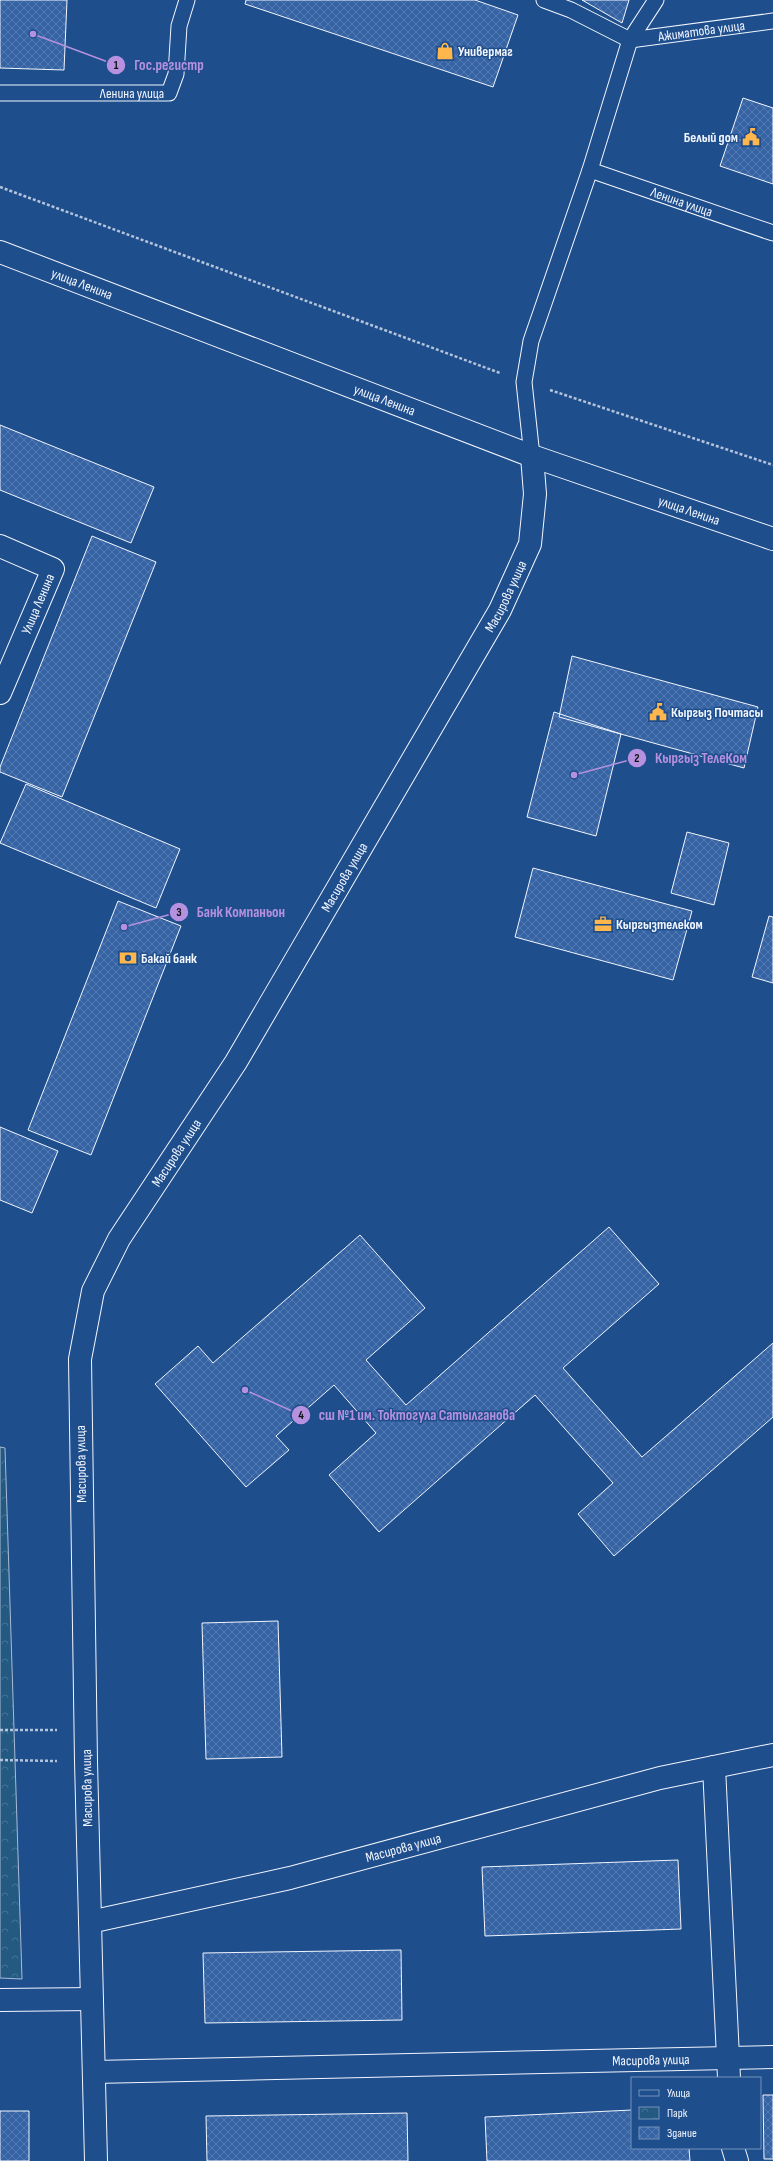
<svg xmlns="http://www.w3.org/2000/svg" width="773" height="2161" viewBox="0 0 773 2161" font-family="'Sofia Sans Condensed',sans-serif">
	<defs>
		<pattern id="park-crowns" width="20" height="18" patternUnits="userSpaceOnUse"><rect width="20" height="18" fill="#245a82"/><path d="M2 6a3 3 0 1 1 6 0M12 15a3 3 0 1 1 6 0" fill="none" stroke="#447295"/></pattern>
		<pattern id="building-cross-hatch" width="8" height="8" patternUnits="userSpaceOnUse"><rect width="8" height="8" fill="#3563a3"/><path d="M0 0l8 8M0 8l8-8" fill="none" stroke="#537ab1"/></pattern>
	</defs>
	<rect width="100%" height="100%" fill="#1f4e8c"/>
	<path fill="url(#park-crowns)" stroke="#a8bbd7" d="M 0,1447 L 5,1448 L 22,1979 L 0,1978 Z"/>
	<path fill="url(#building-cross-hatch)" stroke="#f2f6ff" d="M 0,0 L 67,0 L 64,70 L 0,68 Z
		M 246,0 L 475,0 L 518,15 L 493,87 L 245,4 Z
		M 582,0 L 629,0 L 622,23 Z
		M 743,98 L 773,108 L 773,184 L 720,166 Z
		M 0,425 L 154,487 L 131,543 L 0,490 Z
		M 92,536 L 156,562 L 62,797 L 0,772 L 0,767 Z
		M 572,656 L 758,707 L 744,768 L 559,717 Z
		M 554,712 L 621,734 L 596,836 L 527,817 Z
		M 26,784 L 180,849 L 156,908 L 0,843 Z
		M 687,832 L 729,843 L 714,905 L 671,893 Z
		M 533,868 L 692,911 L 673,980 L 515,937 Z
		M 118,901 L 181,926 L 91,1155 L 28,1130 Z
		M 769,916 L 773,917 L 773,983 L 752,977 Z
		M 0,1127 L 58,1151 L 32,1213 L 0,1200 Z
		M 609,1227 L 659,1284 L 563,1368 L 642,1457 L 773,1343 L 773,1417 L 614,1556 L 578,1514 L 613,1483 L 535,1395 L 379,1532 L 329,1475 L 376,1433 L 334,1385 L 276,1436 L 289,1450 L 246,1487 L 155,1384 L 198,1346 L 213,1363 L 360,1235 L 425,1308 L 366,1360 L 406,1405 Z
		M 278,1621 L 282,1757 L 206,1759 L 202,1623 Z
		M 678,1860 L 681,1929 L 485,1936 L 482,1867 Z
		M 401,1950 L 402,2020 L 205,2023 L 203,1953 Z
		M 763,2095 L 773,2095 L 773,2159 L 764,2159 Z
		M 632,2110 L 632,2148 L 689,2148 L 690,2161 L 487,2161 L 485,2117 Z
		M 0,2111 L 29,2111 L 29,2161 L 0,2161 Z
		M 407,2113 L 408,2161 L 207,2161 L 206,2116 Z"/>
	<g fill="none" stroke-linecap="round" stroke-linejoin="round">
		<g stroke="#f2f6ff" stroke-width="17">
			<g id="lane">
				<path id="s1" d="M 544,0 L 571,10 L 630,40 L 773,21"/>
				<path id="s2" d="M 0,93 L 169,93 L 176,74 L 179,26 L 187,0"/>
				<path id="s3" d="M 590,170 L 773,233"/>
				<path d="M 532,456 L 524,382 L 531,341 L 590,170 L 630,40 L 656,0"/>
			</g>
		</g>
		<g stroke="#f2f6ff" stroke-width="24">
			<g id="street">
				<path d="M 0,546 L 53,569 L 0,693"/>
				<path d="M 714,1767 L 729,2078"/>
				<path id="s4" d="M 90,1922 L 290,1878 L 660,1778 L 773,1755"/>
				<path d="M 0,2000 L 92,1999"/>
				<path id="s5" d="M 94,2072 L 773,2057"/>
				<path d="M 733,2148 L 737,2161"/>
			</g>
		</g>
		<g stroke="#f2f6ff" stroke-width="24">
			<g id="secondary">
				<path id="s6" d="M 0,252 L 532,456 L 773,539"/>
				<path id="s7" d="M 96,2161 L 86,1761 L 80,1359 L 93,1291 L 119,1239 L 236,1062 L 500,610 L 530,544 L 535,494 L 532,456"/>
			</g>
		</g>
		<path stroke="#b3c4dc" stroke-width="2.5" stroke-dasharray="3 2" stroke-linecap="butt" d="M 0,187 L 500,373
			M 550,390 L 773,465
			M 0,1730 L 57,1730
			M 0,1760 L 57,1761"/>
		<use href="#lane" stroke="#1f4e8c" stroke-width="15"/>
		<use href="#street" stroke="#1f4e8c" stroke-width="22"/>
		<use href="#secondary" stroke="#1f4e8c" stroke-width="22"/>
	</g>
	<defs>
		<g id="shop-bare" transform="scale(1.38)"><path d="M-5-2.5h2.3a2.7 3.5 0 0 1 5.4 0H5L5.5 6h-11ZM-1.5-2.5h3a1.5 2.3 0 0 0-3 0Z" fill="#ffb74d" stroke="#1f4e8c" stroke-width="2.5" paint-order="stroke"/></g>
		<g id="civic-bare" transform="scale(1.38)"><path d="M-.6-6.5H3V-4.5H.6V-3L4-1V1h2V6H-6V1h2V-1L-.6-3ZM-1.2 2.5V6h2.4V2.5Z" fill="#ffb74d" stroke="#1f4e8c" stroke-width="2.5" paint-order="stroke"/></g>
		<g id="office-bare" transform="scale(1.38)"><path d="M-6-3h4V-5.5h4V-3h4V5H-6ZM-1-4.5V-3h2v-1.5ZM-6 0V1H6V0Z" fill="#ffb74d" stroke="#1f4e8c" stroke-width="2.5" paint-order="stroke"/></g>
		<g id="bank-bare" transform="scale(1.38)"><path d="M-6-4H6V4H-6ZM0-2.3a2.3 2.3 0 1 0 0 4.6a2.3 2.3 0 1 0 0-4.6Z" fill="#ffb74d" stroke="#1f4e8c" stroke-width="2.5" paint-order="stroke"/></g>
	</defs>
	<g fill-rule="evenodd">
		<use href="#shop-bare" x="445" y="51"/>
		<use href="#civic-bare" x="751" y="137"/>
		<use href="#civic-bare" x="658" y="712"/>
		<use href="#office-bare" x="603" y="924"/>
		<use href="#bank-bare" x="128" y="958"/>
	</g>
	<g text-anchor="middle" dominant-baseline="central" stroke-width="3" stroke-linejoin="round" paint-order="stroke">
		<g font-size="14" fill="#f2f6ff" stroke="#1f4e8c">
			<text stroke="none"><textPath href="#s1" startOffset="167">Ажиматова улица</textPath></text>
			<text stroke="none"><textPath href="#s2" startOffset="132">Ленина улица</textPath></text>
			<text stroke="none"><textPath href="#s3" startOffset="97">Ленина улица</textPath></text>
			<text stroke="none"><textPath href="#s6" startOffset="88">улица Ленина</textPath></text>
			<text stroke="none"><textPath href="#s6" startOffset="412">улица Ленина</textPath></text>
			<text stroke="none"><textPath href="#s6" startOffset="736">улица Ленина</textPath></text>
			<text stroke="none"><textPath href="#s7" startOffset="1680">Масирова улица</textPath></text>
			<text transform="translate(38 604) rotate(-67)">Улица Ленина</text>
			<text stroke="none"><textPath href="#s7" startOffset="1356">Масирова улица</textPath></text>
			<text stroke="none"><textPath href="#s7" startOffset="1033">Масирова улица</textPath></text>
			<text transform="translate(81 1464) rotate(-91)">Масирова улица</text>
			<text transform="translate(87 1788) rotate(-91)">Масирова улица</text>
			<text stroke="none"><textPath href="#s4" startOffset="322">Масирова улица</textPath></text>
			<text stroke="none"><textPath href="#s5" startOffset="557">Масирова улица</textPath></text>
		</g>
		<g font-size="14" font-weight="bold" fill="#f2f6ff" stroke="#1f4e8c" text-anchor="start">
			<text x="458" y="51">Универмаг</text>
			<text x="738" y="137" text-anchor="end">Белый дом</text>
			<text x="671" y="712">Кыргыз Почтасы</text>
			<text x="616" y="924">Кыргызтелеком</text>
			<text x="141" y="958">Бакай банк</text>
		</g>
	</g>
	<path fill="none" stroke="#b691df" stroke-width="1.5" d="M33 34L116 65M574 775L637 758M124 927L179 912M245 1390L301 1415"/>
	<g fill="#b691df" stroke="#1f4e8c" stroke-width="1.5">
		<circle cx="33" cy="34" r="4"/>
		<circle cx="574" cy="775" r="4"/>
		<circle cx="124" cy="927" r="4"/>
		<circle cx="245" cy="1390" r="4"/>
		<circle cx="116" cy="65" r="10"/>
		<circle cx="637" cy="758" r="10"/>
		<circle cx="179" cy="912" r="10"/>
		<circle cx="301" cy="1415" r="10"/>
	</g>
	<g font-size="12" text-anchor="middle" font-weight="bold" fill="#111">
		<text x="116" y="69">1</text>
		<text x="637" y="762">2</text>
		<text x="179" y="916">3</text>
		<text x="301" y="1419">4</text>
	</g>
	<g font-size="15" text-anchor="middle" font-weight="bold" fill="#b691df" stroke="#1f4e8c" stroke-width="3" stroke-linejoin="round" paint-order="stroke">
		<text x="169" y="70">Гос.регистр</text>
		<text x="701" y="763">Кыргыз ТелеКом</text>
		<text x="241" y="917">Банк Компаньон</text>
		<text x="417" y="1420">сш №1 им. Токтогула Сатылганова</text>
	</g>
	<rect x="631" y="2077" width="130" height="72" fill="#1f4e8c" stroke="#7391ba"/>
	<rect x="639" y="2090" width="20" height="6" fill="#1f4e8c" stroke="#7391ba"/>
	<text x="667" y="2097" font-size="12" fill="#f2f6ff">Улица</text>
	<rect x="639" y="2107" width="20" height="12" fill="url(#park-crowns)" stroke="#7391ba"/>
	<text x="667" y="2117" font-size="12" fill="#f2f6ff">Парк</text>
	<rect x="639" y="2127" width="20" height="12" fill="url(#building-cross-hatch)" stroke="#7391ba"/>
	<text x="667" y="2137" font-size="12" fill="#f2f6ff">Здание</text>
</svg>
